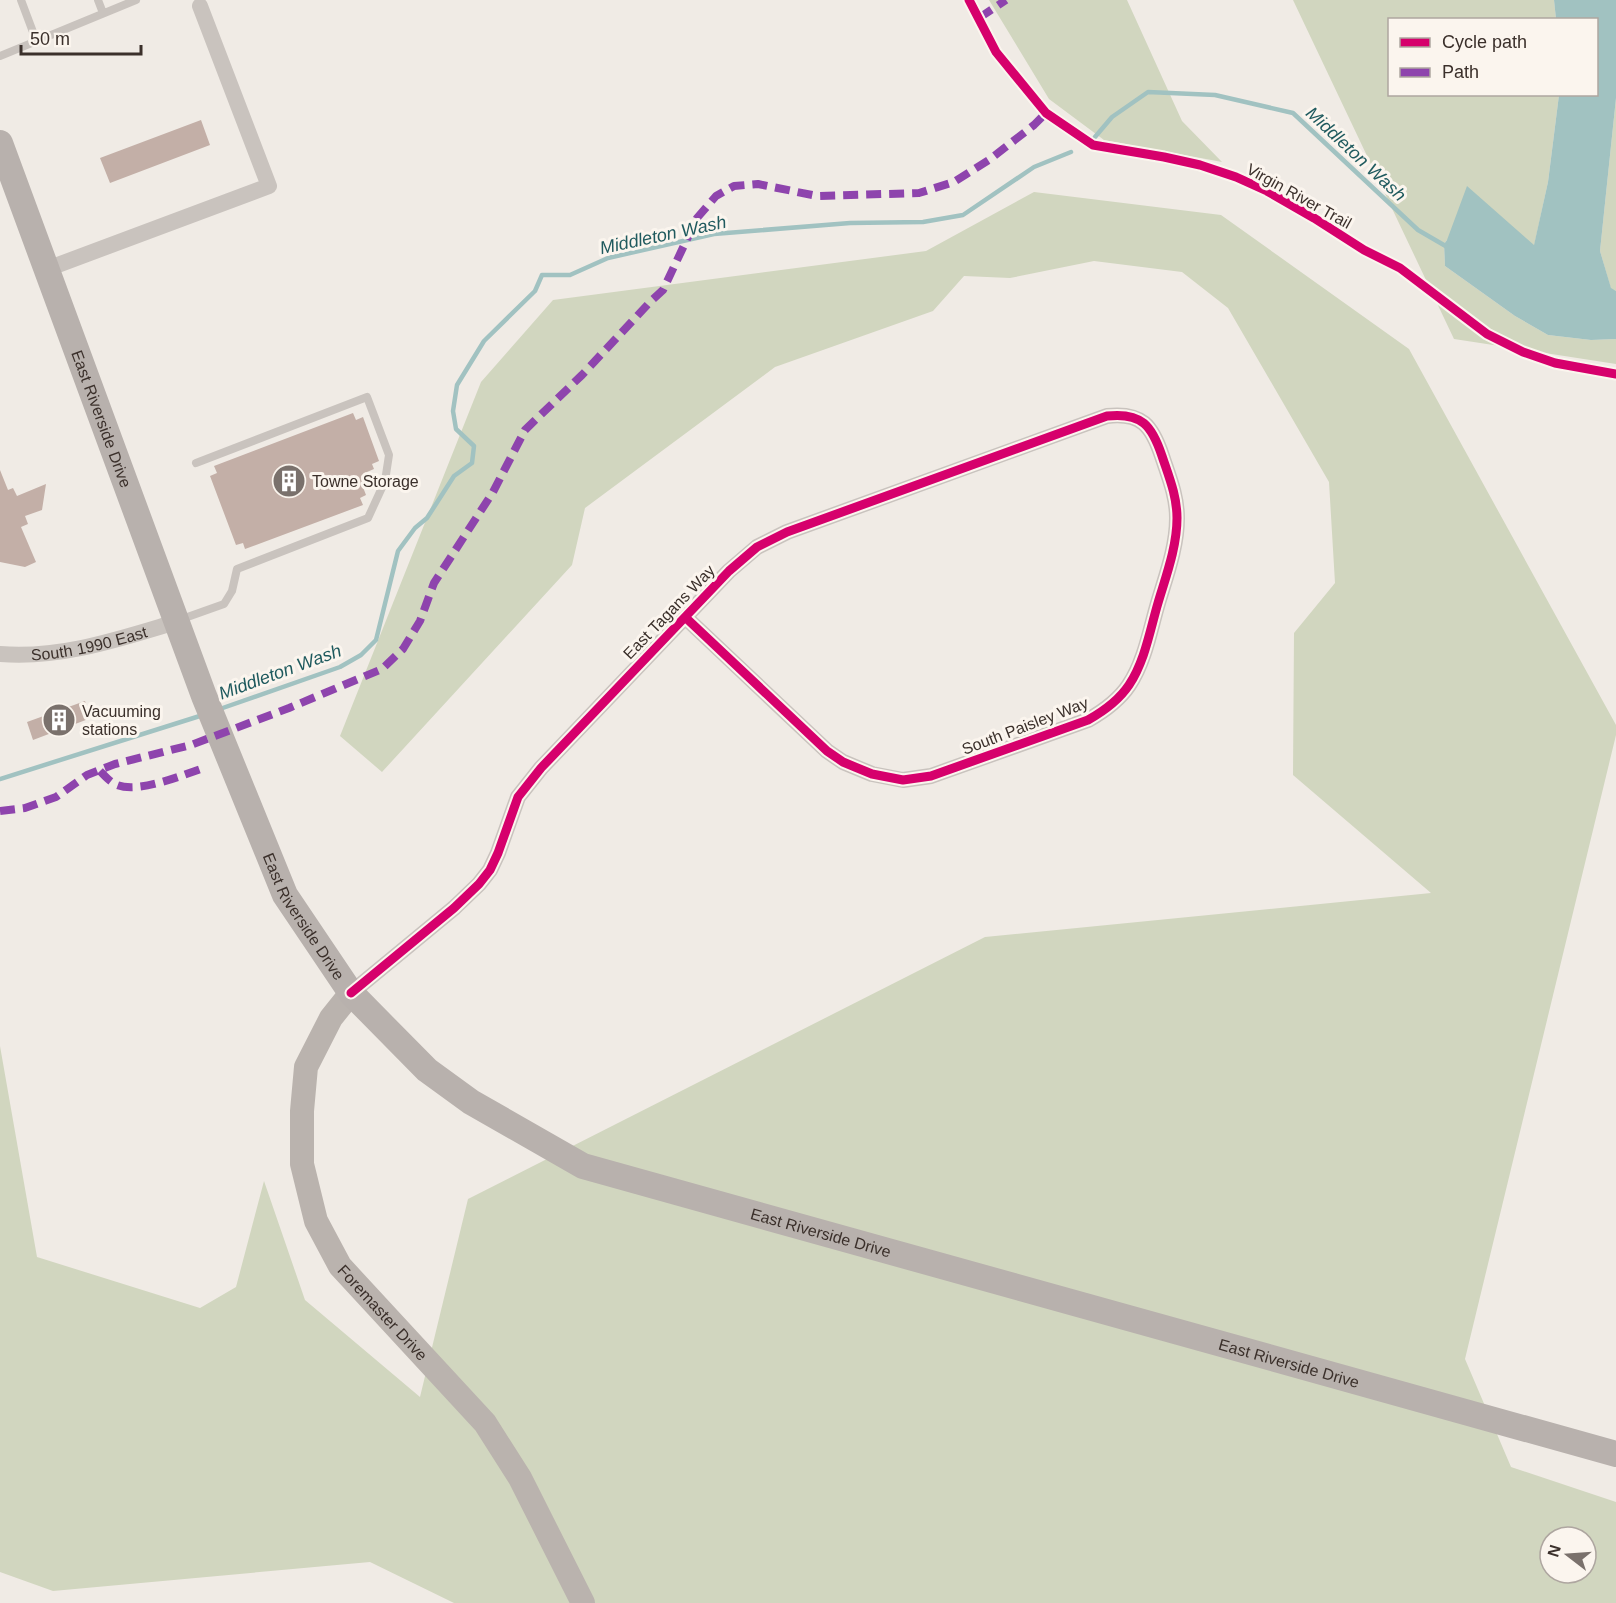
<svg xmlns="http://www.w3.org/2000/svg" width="1616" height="1603" viewBox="0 0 1616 1603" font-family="Helvetica,sans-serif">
	<rect width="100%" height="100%" fill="#f0ebe5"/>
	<path fill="#d1d6bf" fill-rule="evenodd" d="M 989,0 L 1127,0 L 1182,121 L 1222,162 L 1104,140 L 1049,99 Z
		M 1293,0 L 1554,0 L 1556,19 L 1390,20 L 1390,94 L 1559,95 L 1548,182 L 1534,246 L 1447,240 L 1444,244 L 1445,266 L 1515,316 L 1548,335 L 1591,340 L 1616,339 L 1616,364 L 1454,339 Z
		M 1616,98 L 1616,291 L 1611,289 L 1600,251 Z
		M 1034,192 L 1221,215 L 1409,349 L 1616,725 L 1616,735 L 1465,1359 L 1511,1467 L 1616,1502 L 1616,1603 L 454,1603 L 370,1562 L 53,1591 L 0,1572 L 0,1046 L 37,1257 L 200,1308 L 236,1287 L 264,1181 L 305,1300 L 420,1397 L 468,1199 L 985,937 L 1431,893 L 1293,775 L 1294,633 L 1335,583 L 1329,482 L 1228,308 L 1182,272 L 1094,261 L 1010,278 L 964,276 L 933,311 L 775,367 L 585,508 L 572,565 L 382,772 L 340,736 L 481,382 L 553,300 L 926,251 ZM 1550,1537 L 1586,1537 L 1586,1573 L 1550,1573 Z"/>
	<path fill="#a1c2c1" d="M 1554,0 L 1616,0 L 1616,98 L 1600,251 L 1611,288 L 1616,291 L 1616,339 L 1591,340 L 1548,335 L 1515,316 L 1445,266 L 1444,244 L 1447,240 L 1467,186 L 1534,245 L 1548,182 L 1559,95 L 1596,94 L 1596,20 L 1556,19 Z"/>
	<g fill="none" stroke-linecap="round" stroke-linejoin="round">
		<path stroke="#a1c2c1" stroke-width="4.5" d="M 1095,137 L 1112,117 L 1148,92 L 1215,95 L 1293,113 L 1418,230 L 1449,248
			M 217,710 L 340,667 L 361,655 L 376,640 L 398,551 L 415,528 L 427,518 L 454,476 L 472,463 L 474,446 L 456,429 L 453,411 L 457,385 L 484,341 L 535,291 L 542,275 L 570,275 L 608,258 L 714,234 L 850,223 L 923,222 L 963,215 L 1034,167 L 1071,152
			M 0,779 L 203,715"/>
	</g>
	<path fill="#c3afa7" d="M 201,120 L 210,145 L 110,183 L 100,158 Z
		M 353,413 L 356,420 L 363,417 L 379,461 L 372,464 L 374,469 L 367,472 L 370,479 L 361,482 L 366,495 L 360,498 L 363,505 L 245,549 L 243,543 L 236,545 L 210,476 L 217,473 L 214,466 Z
		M 0,470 L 8,490 L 13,488 L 17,496 L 46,484 L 42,510 L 25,516 L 28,524 L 21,527 L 36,562 L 25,567 L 0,562 Z
		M 85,701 L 91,718 L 33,740 L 27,722 Z"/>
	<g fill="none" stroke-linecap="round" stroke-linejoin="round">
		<path stroke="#c9c3be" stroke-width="8" d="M 21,0 L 36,40
			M 98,0 L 103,13
			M 0,56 L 136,0
			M 179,620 L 224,604 L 232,591 L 237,569 L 368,518 L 385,481 L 389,455 L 367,397 L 196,463"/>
		<g stroke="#c9c3be" stroke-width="16">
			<path d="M 47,269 L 269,186 L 200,6"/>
			<path id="s1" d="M 0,654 C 61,659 119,639 176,622"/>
			<path d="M 351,993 L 454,908 L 479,884 L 490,870 L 498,853 L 518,797 L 541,768 L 729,571 L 757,547 L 787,532 L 1107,416 C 1142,412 1152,426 1162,456 C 1169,477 1177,496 1177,518 C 1177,547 1166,576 1158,603 C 1150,630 1145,661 1129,685 C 1119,700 1104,711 1088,720 L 931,776 L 903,780 L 872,774 L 843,762 L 827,751 L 685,617"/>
		</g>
		<path stroke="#bab3ae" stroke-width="24" id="s2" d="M 351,993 L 331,1018 L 306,1067 L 302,1111 L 302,1164 L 316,1221 L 340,1266 L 485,1423 L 520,1478 L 583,1603"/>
		<path stroke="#b8b1ad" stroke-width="26" id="s3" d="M 0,143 L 204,696 L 285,895 L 351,993 L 427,1070 L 471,1102 L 583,1166 L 1616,1454"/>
		<path stroke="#8e44ad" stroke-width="8" stroke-dasharray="15 8" stroke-linecap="butt" d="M 979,18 L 1006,0
			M 100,771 C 104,775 109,781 115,784 C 136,795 182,775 204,768
			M 0,811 L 25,808 L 56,797 L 87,775 L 115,764 L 191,745 L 289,708 L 382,669 L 403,649 L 420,621 L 434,583 L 493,492 L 525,430 L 582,375 L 651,301 L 663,290 L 697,218 L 716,196 L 734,186 L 758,184 L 817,196 L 919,193 L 954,182 L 989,160 L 1034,125 L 1046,113"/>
		<g stroke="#fbf5ee" stroke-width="13">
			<path id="cycleway" d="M 969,0 L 996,52 L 1046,113 L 1093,145 L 1164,157 L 1200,165 L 1236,177 L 1267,191 L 1314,218 L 1364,250 L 1400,268 L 1487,334 L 1523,352 L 1555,363 L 1616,374
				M 351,993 L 454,908 L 479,884 L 490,870 L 498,853 L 518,797 L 541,768 L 729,571 L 757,547 L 787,532 L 1107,416 C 1142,412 1152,426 1162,456 C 1169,477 1177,496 1177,518 C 1177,547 1166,576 1158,603 C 1150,630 1145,661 1129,685 C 1119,700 1104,711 1088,720 L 931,776 L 903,780 L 872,774 L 843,762 L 827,751 L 685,617"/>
		</g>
		<use href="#cycleway" stroke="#d6006c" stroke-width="9"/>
	</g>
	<defs>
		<g id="building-disc" transform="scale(1.725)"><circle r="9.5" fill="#7a716c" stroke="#fbf5ee"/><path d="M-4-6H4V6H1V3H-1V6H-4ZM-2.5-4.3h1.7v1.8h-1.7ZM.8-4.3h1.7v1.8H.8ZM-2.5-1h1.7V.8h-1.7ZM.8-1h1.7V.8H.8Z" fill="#fff"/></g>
	</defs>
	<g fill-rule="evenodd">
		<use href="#building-disc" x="289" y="481"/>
		<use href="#building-disc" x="59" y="720"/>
	</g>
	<g text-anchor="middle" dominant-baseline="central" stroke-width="6" stroke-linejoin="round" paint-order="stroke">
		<g font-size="16" fill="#3b302b" stroke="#fbf5ee">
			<text transform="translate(1299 196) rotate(29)">Virgin River Trail</text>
			<text stroke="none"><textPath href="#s3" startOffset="294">East Riverside Drive</textPath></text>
			<text transform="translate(669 612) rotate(-46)">East Tagans Way</text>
			<text stroke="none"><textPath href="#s1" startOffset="90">South 1990 East</textPath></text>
			<text transform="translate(1025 726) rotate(-21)">South Paisley Way</text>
			<text stroke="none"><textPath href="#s3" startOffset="832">East Riverside Drive</textPath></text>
			<text stroke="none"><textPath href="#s3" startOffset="1461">East Riverside Drive</textPath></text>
			<text stroke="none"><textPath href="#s2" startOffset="357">Foremaster Drive</textPath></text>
			<text stroke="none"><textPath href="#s3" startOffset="1947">East Riverside Drive</textPath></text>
		</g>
		<g font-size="16" fill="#3b302b" stroke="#fbf5ee" text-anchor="start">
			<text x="312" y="481">Towne Storage</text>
			<text x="82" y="711">Vacuuming<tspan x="82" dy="18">stations</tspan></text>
		</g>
		<g font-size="18" font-style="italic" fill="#1f5a5e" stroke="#fbf5ee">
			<text transform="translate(1356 154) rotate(43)">Middleton Wash</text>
			<text transform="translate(663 235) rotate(-12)">Middleton Wash</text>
			<text transform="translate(280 672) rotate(-20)">Middleton Wash</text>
		</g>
	</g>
	<rect x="1388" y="18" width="210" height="78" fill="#fbf5ee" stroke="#aea6a0" stroke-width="1.5"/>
	<rect x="1400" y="38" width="30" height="9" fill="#d6006c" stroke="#aea6a0" stroke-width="1.5"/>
	<text x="1442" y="48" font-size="18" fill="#3b302b">Cycle path</text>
	<rect x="1400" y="68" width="30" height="9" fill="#8e44ad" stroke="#aea6a0" stroke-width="1.5"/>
	<text x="1442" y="78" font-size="18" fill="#3b302b">Path</text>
	<g transform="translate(1568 1555) rotate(287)"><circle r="28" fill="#fbf5ee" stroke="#aea6a0" stroke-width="1.5"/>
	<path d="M0-4.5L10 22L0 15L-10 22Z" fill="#7a716c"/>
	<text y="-9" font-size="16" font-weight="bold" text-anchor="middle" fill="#3b302b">N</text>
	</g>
	<path d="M21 45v9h120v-9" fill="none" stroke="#3b302b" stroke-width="3"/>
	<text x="30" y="45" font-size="18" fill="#3b302b" stroke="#fbf5ee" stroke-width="4.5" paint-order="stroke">50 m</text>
</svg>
